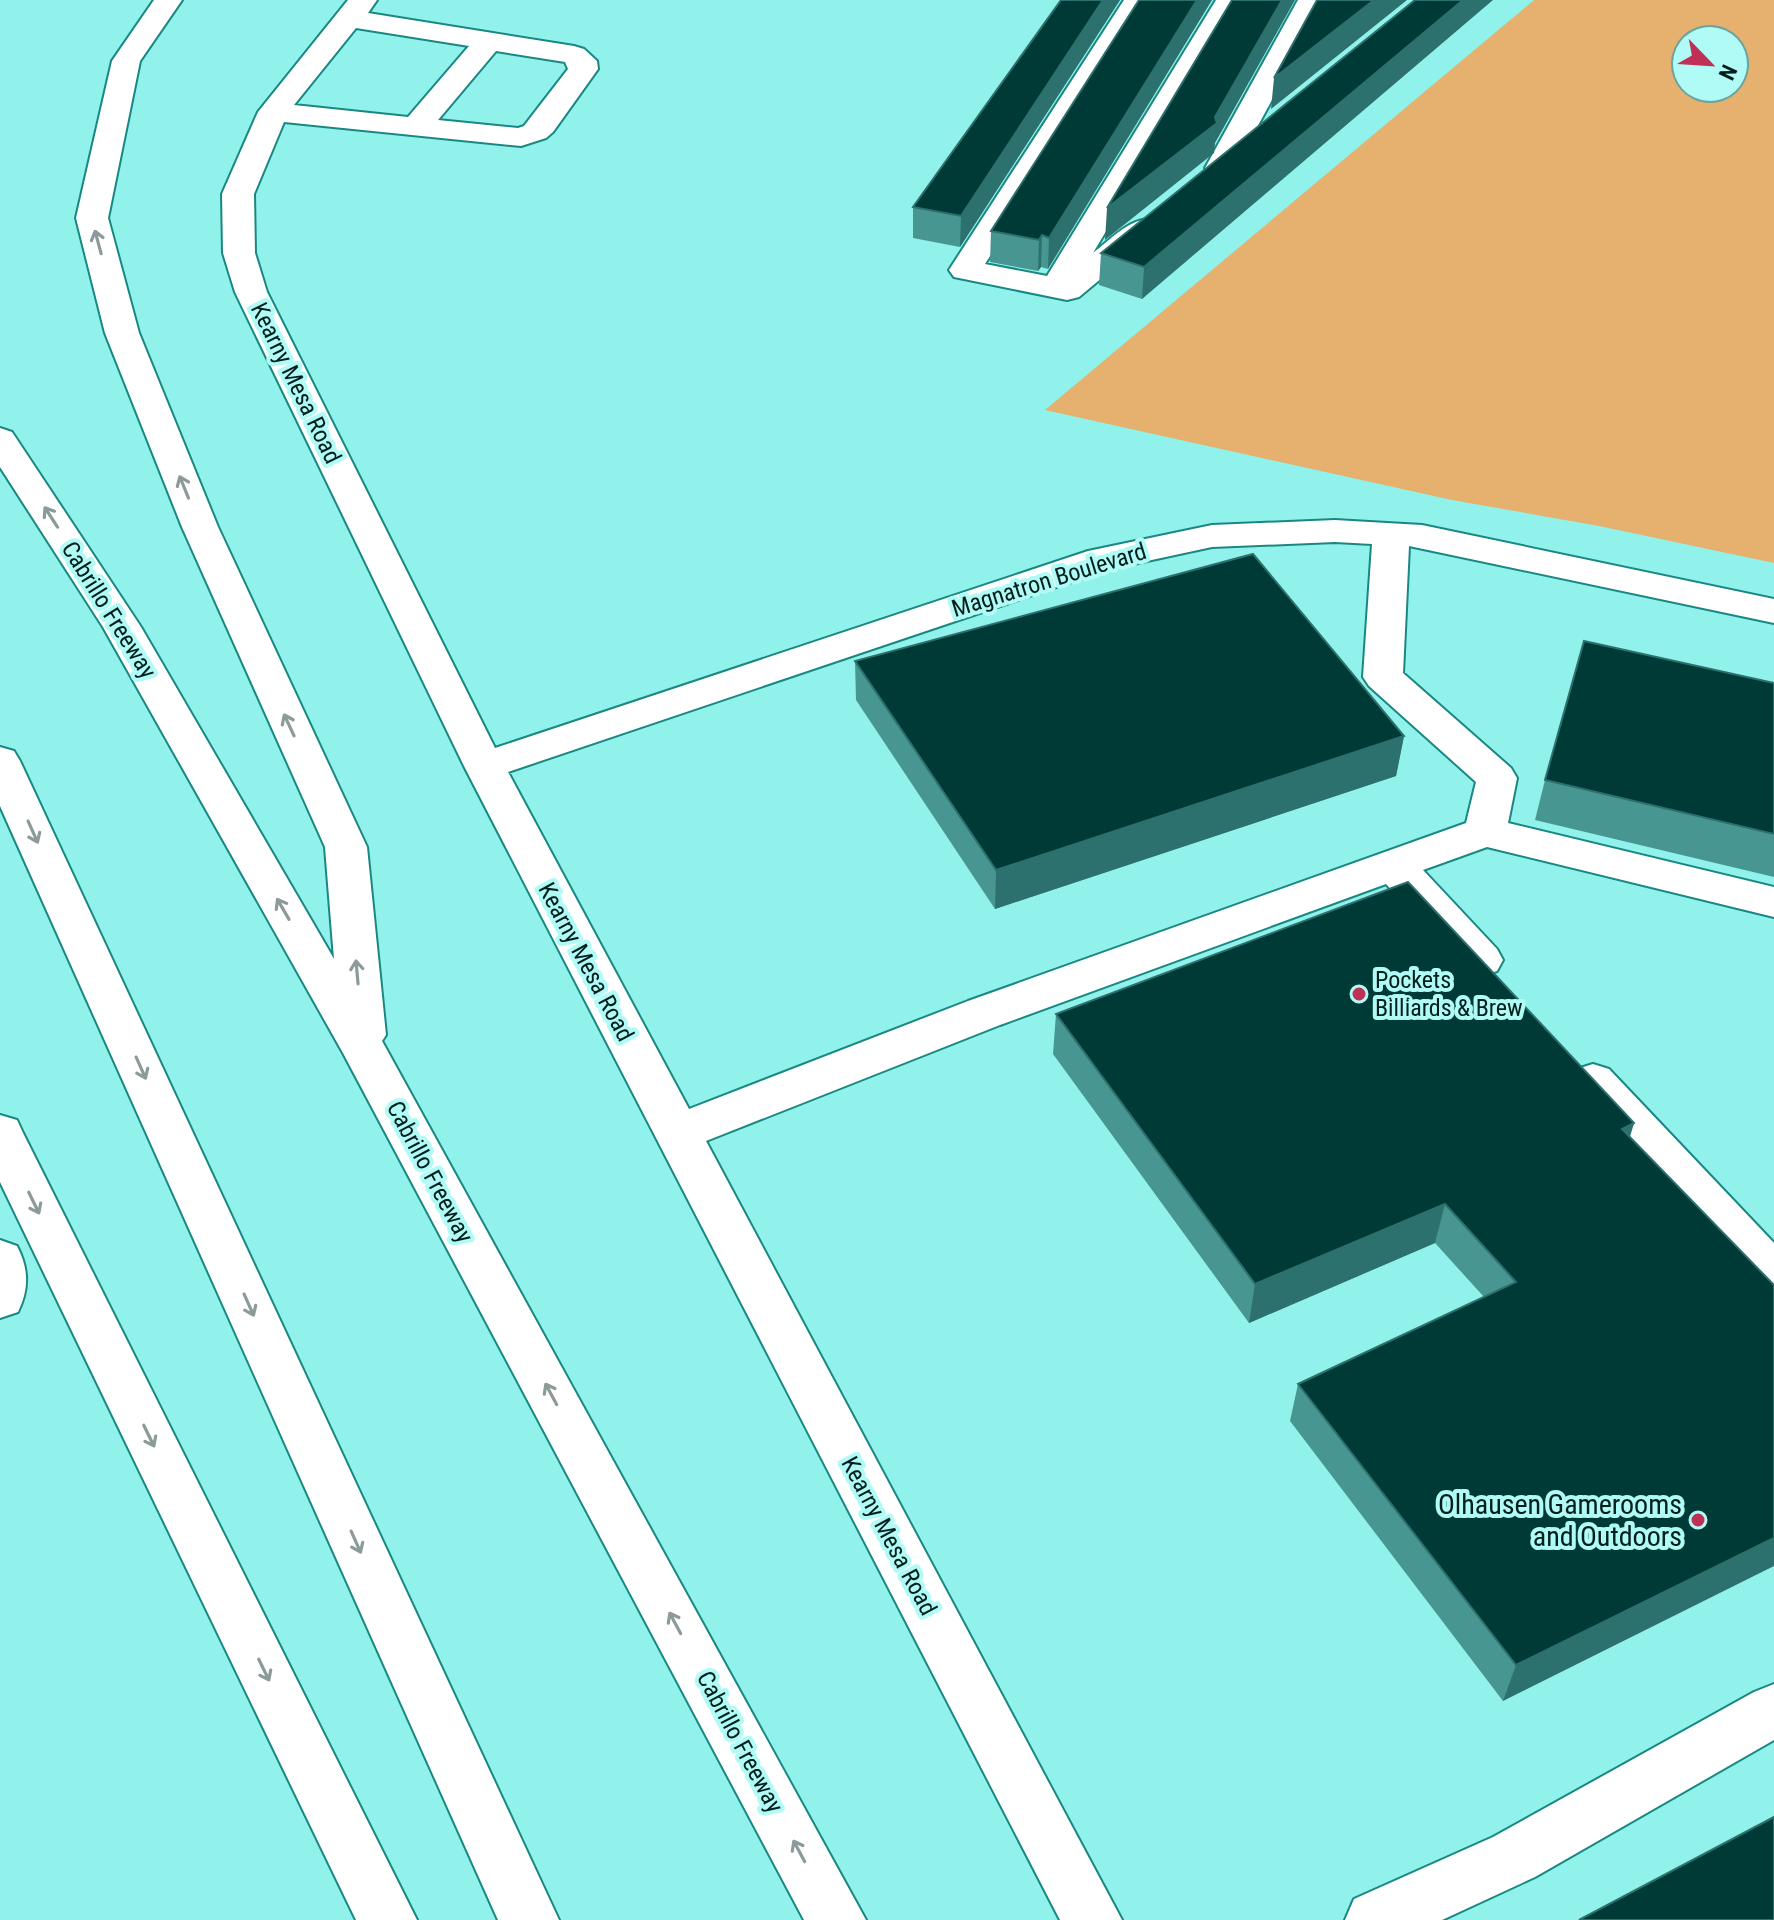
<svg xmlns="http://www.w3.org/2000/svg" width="1774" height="1920" viewBox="0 0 1774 1920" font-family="'Roboto Condensed',sans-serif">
	<rect width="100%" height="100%" fill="#91f2ec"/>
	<path fill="#e6b06f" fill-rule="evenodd" d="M 1534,0 L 1774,0 L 1774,563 L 1599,526 L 1452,500 L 1045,410 ZM 1686,40 L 1734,40 L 1734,88 L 1686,88 Z"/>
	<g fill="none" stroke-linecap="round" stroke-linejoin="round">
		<g stroke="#198883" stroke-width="4">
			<path id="minor" d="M 348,0 L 377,0 L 368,13 L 574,46 L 584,49 L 597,61 L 598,69 L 553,132 L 546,138 L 521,146 L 284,122 L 254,194 L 255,253 L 267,292 L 495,748 L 1088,551 L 1212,525 L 1335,520 L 1422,525 L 1774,599 L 1774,623 L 1409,546 L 1403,673 L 1511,768 L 1517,778 L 1508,823 L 1774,887 L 1774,917 L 1487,847 L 1423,870 L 1497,949 L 1503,960 L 1497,971 L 1481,976 L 1465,971 L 1386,884 L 1000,1025 L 706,1141 L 1122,1920 L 1060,1920 L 464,766 L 235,292 L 223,253 L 222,194 L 258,112 ZM 356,28 L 469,46 L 408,117 L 294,105 ZM 496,51 L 565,62 L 568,69 L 524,126 L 518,128 L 438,120 ZM 1335,542 L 1372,544 L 1363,677 L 1369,686 L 1476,782 L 1466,823 L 968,1001 L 689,1109 L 508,772 L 1110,569 L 1212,547 Z
				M 1124,0 L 1152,0 L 985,264 L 1047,276 L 1216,0 L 1244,0 L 1093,253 C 1113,238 1133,214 1158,220 L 1163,227 L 1079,297 L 1067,300 L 954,277 L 949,270 Z
				M 1298,0 L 1326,0 L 1235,168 L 1231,175 L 1220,177 L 1209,175 L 1205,168 Z
				M 1593,1064 L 1609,1069 L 1774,1243 L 1774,1295 L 1757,1289 L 1577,1093 L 1570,1081 L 1577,1069 Z
				M 1774,1684 L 1774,1740 L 1535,1877 L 1442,1920 L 1345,1920 L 1354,1899 L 1493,1837 L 1754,1692 Z"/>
		</g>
		<g stroke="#198883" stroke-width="4">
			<path id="highway" d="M 154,0 L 182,0 L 140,61 L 108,218 L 139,333 L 218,527 L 367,847 L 386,1035 L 382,1041 L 866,1920 L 804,1920 L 343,1053 L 103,627 L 0,467 L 0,428 L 12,432 L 141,627 L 334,959 L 325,847 L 182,527 L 105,333 L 76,218 L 112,61 Z
				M 0,747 L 14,751 L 20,761 L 559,1920 L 498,1920 L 0,806 Z
				M 0,1115 L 17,1120 L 23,1133 L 417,1920 L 356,1920 L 0,1182 Z
				M 0,1240 L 17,1246 C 29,1269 29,1289 18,1312 L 0,1318 Z"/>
		</g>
		<use href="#minor" fill="#fff" fill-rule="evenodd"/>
		<use href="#highway" fill="#fff" fill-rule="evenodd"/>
	</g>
	<path fill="#489692" d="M 1061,0 L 1120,0 L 960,247 L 913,238 L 913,207 Z
		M 1139,0 L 1048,269 L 1041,267 L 1038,271 L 990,262 L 991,231 Z
		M 1415,0 L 1142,299 L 1099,285 L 1101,253 Z
		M 855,661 L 1404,736 L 1396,776 L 995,909 L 856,700 Z
		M 1774,683 L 1774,877 L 1535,820 L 1545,780 Z
		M 1056,1014 L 1634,1123 L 1630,1137 L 1774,1285 L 1503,1701 L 1290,1421 L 1298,1384 L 1484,1297 L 1435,1243 L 1249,1323 L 1053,1054 Z"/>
	<path fill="#2c716d" d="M 1103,0 L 1120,0 L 960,247 L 961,216 Z
		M 1197,0 L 1212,0 L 1048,269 L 1049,238 Z
		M 1282,0 L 1295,0 L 1215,143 L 1214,153 L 1105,240 L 1107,208 L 1215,117 Z
		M 1374,0 L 1407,0 L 1271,109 L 1274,78 Z
		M 1463,0 L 1493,0 L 1142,299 L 1144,267 Z
		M 1042,235 L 1041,267 L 1038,271 L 1039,240 Z
		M 1404,736 L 1396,776 L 995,909 L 996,870 Z
		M 1634,1123 L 1621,1162 L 1622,1129 Z
		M 1445,1204 L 1435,1243 L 1249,1323 L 1255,1284 Z
		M 1774,1538 L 1774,1566 L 1503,1701 L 1516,1665 Z"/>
	<path fill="#003a37" stroke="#2c716d" stroke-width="2" d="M 1061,0 L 1103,0 L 961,216 L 913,207 Z
		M 1139,0 L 1197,0 L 1049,238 L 1042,235 L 1039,240 L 991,231 Z
		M 1232,0 L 1282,0 L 1215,117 L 1217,123 L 1107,208 Z
		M 1317,0 L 1374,0 L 1274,78 Z
		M 1415,0 L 1463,0 L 1144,267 L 1101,253 Z
		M 1253,554 L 1404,736 L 996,870 L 855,661 Z
		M 1584,641 L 1774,683 L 1774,834 L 1545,780 Z
		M 1408,882 L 1634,1123 L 1622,1129 L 1774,1285 L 1774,1538 L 1516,1665 L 1298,1384 L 1516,1282 L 1445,1204 L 1255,1284 L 1056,1014 Z
		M 1774,1817 L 1774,1920 L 1579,1920 Z"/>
	<defs><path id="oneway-shaft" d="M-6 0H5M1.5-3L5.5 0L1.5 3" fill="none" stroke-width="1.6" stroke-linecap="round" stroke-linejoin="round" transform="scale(2)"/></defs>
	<g stroke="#8c9a99">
		<use href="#oneway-shaft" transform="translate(98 242) rotate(-105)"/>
		<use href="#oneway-shaft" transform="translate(184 487) rotate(-112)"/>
		<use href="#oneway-shaft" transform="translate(51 517) rotate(-123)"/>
		<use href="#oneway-shaft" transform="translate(289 725) rotate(-115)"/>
		<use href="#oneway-shaft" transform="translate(33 832) rotate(66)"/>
		<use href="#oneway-shaft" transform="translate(283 909) rotate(-120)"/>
		<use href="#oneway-shaft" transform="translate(357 972) rotate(-95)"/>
		<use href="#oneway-shaft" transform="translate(141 1068) rotate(66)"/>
		<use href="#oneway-shaft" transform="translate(34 1203) rotate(64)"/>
		<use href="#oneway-shaft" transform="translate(249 1305) rotate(66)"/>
		<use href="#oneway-shaft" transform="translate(551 1394) rotate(-118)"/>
		<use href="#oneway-shaft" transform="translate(149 1436) rotate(64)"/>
		<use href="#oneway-shaft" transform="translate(356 1542) rotate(66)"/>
		<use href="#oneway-shaft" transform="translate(675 1623) rotate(-118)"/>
		<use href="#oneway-shaft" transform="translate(264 1670) rotate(64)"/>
		<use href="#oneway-shaft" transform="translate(799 1851) rotate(-118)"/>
	</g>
	<g fill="#c03056" stroke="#b0fbf6" stroke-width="3">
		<circle cx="1359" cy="994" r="8"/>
		<circle cx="1698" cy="1520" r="8"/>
	</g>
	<g text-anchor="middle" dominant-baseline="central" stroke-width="8" stroke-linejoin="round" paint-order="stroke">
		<g font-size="24" fill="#001e1c" stroke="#b0fbf6">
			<text transform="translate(296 383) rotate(64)">Kearny Mesa Road</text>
			<text transform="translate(1049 580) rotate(-17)">Magnatron Boulevard</text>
			<text transform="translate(109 610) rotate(58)">Cabrillo Freeway</text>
			<text transform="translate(586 962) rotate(62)">Kearny Mesa Road</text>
			<text transform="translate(430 1172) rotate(62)">Cabrillo Freeway</text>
			<text transform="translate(889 1536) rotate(62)">Kearny Mesa Road</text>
			<text transform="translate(740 1742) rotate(62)">Cabrillo Freeway</text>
		</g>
		<g font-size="24" fill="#001e1c" stroke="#b0fbf6" text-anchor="start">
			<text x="1375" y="980">Pockets<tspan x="1375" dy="28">Billiards &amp; Brew</tspan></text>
		</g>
		<g font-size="28" fill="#001e1c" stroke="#b0fbf6" text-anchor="end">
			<text x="1682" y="1504">Olhausen Gamerooms<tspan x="1682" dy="32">and Outdoors</tspan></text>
		</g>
	</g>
	<g transform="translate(1710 64) rotate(115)"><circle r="38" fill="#b0fbf6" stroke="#6aa39f" stroke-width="2"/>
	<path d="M0-6L14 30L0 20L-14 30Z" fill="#c03056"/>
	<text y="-12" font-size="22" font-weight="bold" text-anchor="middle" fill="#001e1c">N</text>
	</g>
</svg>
